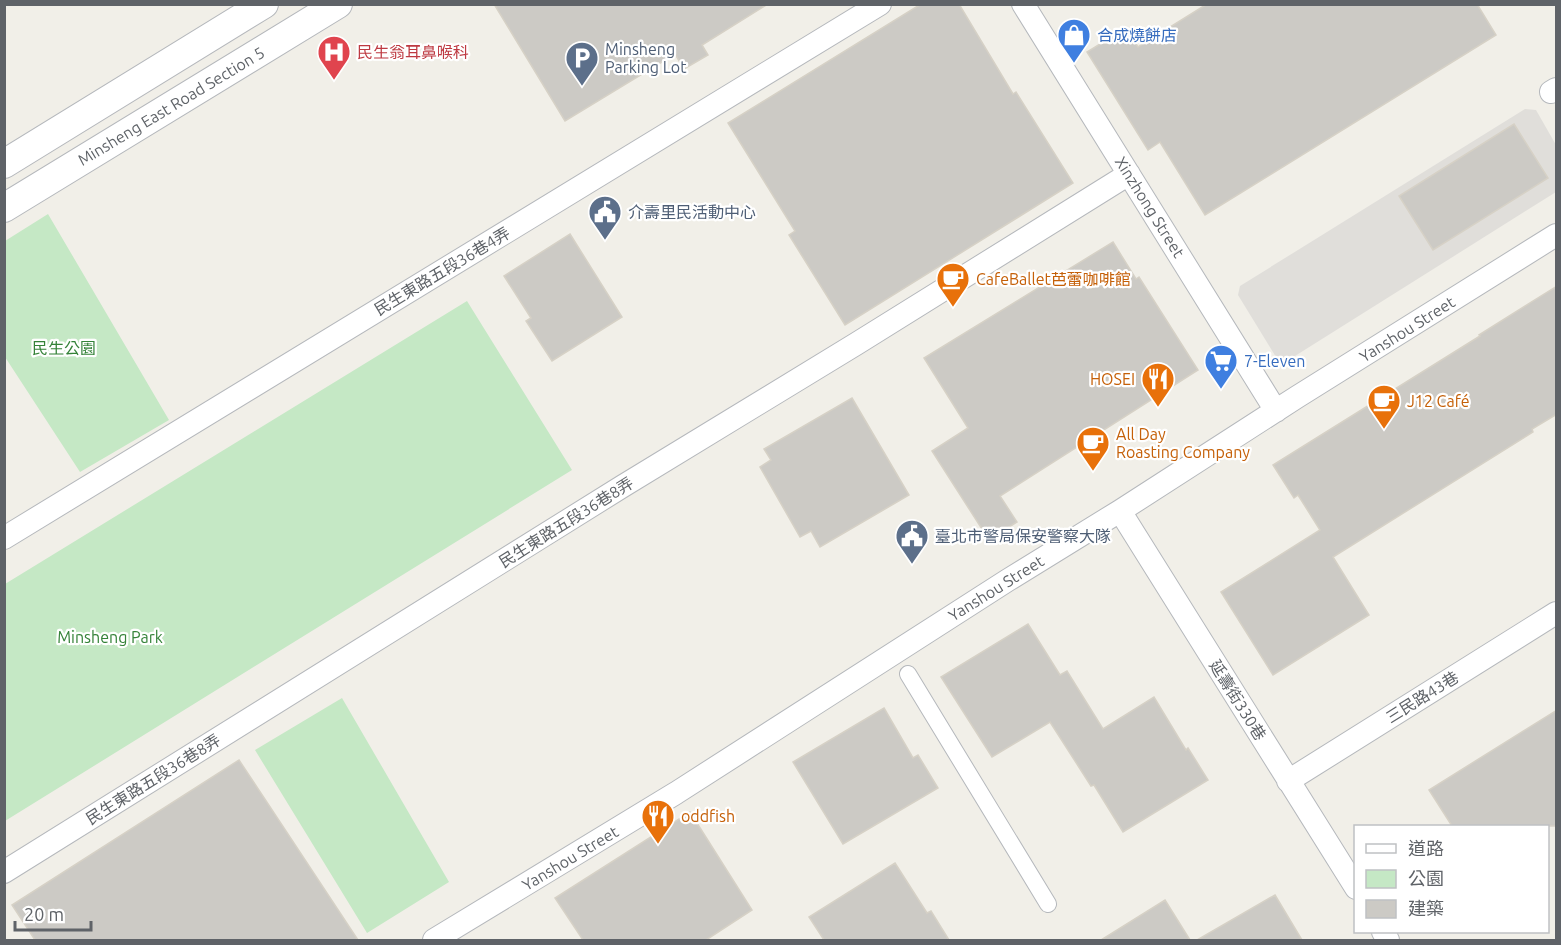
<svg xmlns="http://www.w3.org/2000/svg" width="1561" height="945" viewBox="0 0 1561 945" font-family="Ubuntu,'Noto Sans TC',sans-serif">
	<rect width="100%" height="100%" fill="#f1efe8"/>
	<path fill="#e0deda" d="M 1525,109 L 1536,110 L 1556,145 L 1556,192 L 1287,361 L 1276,357 L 1238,295 L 1240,286 Z"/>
	<path fill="#c5e8c5" d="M 48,214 L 169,420 L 80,472 L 5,357 L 5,241 Z
		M 467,301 L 572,470 L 5,821 L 5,584 Z
		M 342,698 L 449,882 L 367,933 L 255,750 Z"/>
	<path fill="#cccac5" stroke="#d6d1c6" stroke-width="1.5" d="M 494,4 L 768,4 L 702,45 L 708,55 L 684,69 L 675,54 L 565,121 Z
		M 921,4 L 959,4 L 1013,94 L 1016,92 L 1073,183 L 845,325 L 789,235 L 795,231 L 728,123 Z
		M 1207,4 L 1477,4 L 1496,35 L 1205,215 L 1160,142 L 1148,150 L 1087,52 L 1126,28 L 1138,47 Z
		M 1514,124 L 1548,178 L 1433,250 L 1399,196 Z
		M 570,234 L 622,317 L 552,361 L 526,321 L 531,318 L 504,276 Z
		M 1113,242 L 1136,279 L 1139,277 L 1198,370 L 1000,496 L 1017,522 L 989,540 L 932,451 L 968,428 L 924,358 Z
		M 1557,286 L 1557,414 L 1532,429 L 1533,432 L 1333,557 L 1369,615 L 1273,675 L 1221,592 L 1320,530 L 1298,495 L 1294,498 L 1273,465 L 1480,336 L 1479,335 Z
		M 852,398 L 909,495 L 820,547 L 811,531 L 800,537 L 760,467 L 771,460 L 764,449 Z
		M 1028,624 L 1060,675 L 1067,671 L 1103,729 L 1154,697 L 1186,750 L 1188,748 L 1208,780 L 1123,832 L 1094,785 L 1091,786 L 1050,722 L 992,757 L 941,677 Z
		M 884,708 L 913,758 L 918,755 L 938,788 L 843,844 L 793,762 Z
		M 1557,710 L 1557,826 L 1452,826 L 1429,790 Z
		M 239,760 L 358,940 L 35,940 L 12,905 Z
		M 690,812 L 752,910 L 706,940 L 583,940 L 555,898 Z
		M 895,863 L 927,913 L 931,911 L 949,940 L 824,940 L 809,917 Z
		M 1275,895 L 1302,940 L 1197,940 Z
		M 1165,900 L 1190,940 L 1101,940 Z"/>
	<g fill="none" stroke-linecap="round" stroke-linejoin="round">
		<g stroke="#b5b8bc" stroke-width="18">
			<path id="pedestrian" d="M 908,674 L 1048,904"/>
		</g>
		<g stroke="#b5b8bc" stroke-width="24">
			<path id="minor" d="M 1023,4 L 1276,411
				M 1551,92 L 1556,89
				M 1120,511 L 1356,888
				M 4,538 L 880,4
				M 1288,781 L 1556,613
				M 4,872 L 623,486 L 856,344 L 1129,174
				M 1383,932 L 1388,940
				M 434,940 L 676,793 L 1008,580 L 1120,511 L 1297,397 L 1556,235"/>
		</g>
		<g stroke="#b5b8bc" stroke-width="30">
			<path id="tertiary" d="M 4,164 L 264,4
				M 4,208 L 338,4"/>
		</g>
		<use href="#pedestrian" stroke="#fff" stroke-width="16"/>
		<use href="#minor" stroke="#fff" stroke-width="22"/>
		<use href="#tertiary" stroke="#fff" stroke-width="28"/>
	</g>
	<defs>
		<g id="shop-pin" transform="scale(1.725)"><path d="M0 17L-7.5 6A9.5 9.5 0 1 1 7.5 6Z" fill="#3f7fe0" stroke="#fff"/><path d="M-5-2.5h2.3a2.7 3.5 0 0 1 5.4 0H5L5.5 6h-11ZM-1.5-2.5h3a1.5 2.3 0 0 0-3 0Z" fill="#fff"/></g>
		<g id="hospital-pin" transform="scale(1.725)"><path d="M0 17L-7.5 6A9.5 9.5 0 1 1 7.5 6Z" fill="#e0444e" stroke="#fff"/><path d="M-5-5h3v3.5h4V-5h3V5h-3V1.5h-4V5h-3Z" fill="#fff"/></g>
		<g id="parking-pin" transform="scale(1.725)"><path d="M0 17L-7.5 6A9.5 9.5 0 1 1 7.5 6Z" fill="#5c6f8a" stroke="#fff"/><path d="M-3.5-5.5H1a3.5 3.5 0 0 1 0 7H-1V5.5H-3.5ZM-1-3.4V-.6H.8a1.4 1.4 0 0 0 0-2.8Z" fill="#fff"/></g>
		<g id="civic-pin" transform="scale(1.725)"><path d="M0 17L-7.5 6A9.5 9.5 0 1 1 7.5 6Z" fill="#5c6f8a" stroke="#fff"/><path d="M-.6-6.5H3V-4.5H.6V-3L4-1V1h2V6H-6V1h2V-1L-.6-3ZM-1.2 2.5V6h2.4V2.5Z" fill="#fff"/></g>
		<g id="cafe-pin" transform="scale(1.725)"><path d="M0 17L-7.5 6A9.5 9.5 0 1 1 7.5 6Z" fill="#e8710a" stroke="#fff"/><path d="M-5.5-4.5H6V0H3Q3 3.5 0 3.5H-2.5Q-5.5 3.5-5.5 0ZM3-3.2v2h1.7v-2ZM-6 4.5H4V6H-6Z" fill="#fff"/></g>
		<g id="supermarket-pin" transform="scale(1.725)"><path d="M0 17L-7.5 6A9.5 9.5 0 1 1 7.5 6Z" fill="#3f7fe0" stroke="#fff"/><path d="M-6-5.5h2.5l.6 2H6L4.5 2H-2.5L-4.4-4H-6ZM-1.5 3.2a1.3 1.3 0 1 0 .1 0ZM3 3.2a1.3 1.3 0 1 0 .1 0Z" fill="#fff"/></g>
		<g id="restaurant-pin" transform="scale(1.725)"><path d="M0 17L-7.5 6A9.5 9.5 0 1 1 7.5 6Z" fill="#e8710a" stroke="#fff"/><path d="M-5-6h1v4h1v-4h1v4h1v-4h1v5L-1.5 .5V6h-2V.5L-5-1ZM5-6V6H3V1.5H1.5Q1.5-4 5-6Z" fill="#fff"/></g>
	</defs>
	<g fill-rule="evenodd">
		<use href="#shop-pin" x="1074" y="35"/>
		<use href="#hospital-pin" x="334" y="52"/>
		<use href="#parking-pin" x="582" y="58"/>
		<use href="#civic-pin" x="605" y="212"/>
		<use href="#cafe-pin" x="953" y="279"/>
		<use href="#supermarket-pin" x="1221" y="361"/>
		<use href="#restaurant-pin" x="1158" y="379"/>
		<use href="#cafe-pin" x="1384" y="401"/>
		<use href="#cafe-pin" x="1093" y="443"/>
		<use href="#civic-pin" x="912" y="536"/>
		<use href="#restaurant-pin" x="658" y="816"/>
	</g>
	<g text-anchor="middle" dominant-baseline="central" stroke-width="4.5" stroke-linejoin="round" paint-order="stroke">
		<g font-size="16" fill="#366cbe" stroke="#fff" text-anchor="start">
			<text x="1097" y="35">合成燒餅店</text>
			<text x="1244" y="361">7-Eleven</text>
		</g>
		<g font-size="16" fill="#4e5e75" stroke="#fff" text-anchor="start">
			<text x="605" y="49">Minsheng<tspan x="605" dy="18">Parking Lot</tspan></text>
			<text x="628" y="212">介壽里民活動中心</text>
			<text x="935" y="536">臺北市警局保安警察大隊</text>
		</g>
		<g font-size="16" fill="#be3a42" stroke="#fff" text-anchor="start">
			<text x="357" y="52">民生翁耳鼻喉科</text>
		</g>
		<g font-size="16" fill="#5f6368" stroke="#fff">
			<text transform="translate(171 106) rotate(-31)">Minsheng East Road Section 5</text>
			<text transform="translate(1150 207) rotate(58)">Xinzhong Street</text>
			<text transform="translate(442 271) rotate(-31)">民生東路五段36巷4弄</text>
			<text transform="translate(1407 329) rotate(-32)">Yanshou Street</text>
			<text transform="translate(566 522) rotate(-32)">民生東路五段36巷8弄</text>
			<text transform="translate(996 588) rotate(-32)">Yanshou Street</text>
			<text transform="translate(1422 697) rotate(-32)">三民路43巷</text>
			<text transform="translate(1238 700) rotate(58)">延壽街330巷</text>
			<text transform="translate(153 779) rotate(-32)">民生東路五段36巷8弄</text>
			<text transform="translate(570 858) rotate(-31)">Yanshou Street</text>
		</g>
		<g font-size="16" fill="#c56008" stroke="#fff" text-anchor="start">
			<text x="976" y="279">CafeBallet芭蕾咖啡館</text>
			<text x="1135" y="379" text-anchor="end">HOSEI</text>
			<text x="1407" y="401">J12 Café</text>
			<text x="1116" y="434">All Day<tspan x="1116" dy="18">Roasting Company</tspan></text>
			<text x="681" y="816">oddfish</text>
		</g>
		<g font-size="16" fill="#348238" stroke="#fff">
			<text x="64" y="348">民生公園</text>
			<text x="110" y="637">Minsheng Park</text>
		</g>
	</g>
	<rect width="1561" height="945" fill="none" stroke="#5f6368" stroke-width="12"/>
	<rect x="1354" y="825" width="195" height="108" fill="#ffffff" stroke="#bfc1c3" stroke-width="1.5"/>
	<rect x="1366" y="844" width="30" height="9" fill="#ffffff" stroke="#bfc1c3" stroke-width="1.5"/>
	<text x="1408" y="855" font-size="18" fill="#5f6368">道路</text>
	<rect x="1366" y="870" width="30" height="18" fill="#c5e8c5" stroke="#bfc1c3" stroke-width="1.5"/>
	<text x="1408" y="885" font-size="18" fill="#5f6368">公園</text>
	<rect x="1366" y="900" width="30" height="18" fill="#cccac5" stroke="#bfc1c3" stroke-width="1.5"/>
	<text x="1408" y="915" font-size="18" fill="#5f6368">建築</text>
	<path d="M15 921v9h76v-9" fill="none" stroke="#5f6368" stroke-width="3"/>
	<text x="24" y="921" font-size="18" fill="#5f6368" stroke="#ffffff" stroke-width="4.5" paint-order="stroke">20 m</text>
</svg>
